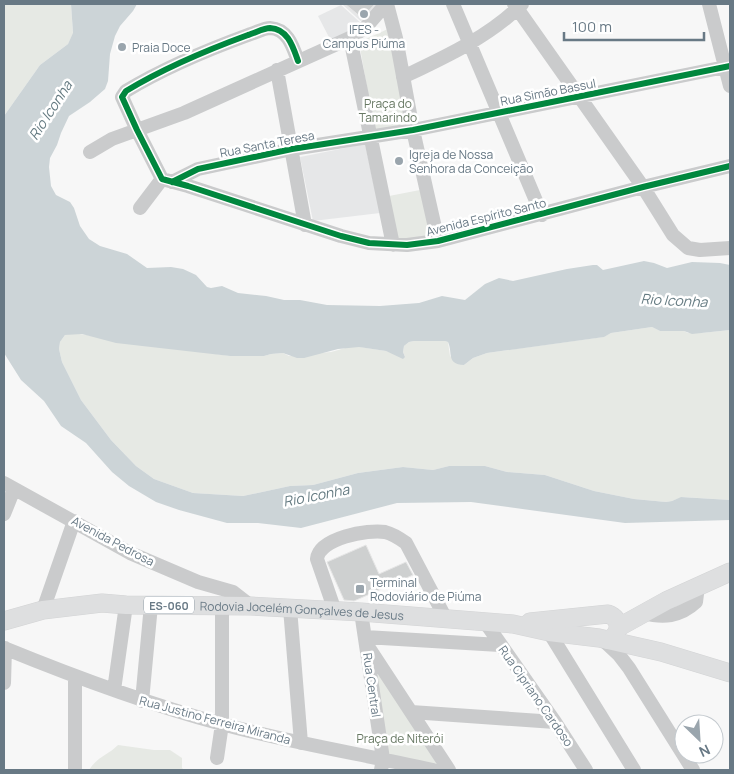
<svg xmlns="http://www.w3.org/2000/svg" width="734" height="774" viewBox="0 0 734 774" font-family="Manrope,sans-serif">
	<rect width="100%" height="100%" fill="#f7f7f7"/>
	<path fill="#e6e7e8" d="M 342,4 L 383,4 L 365,25 Z
		M 341,5 L 363,25 L 331,41 L 318,16 Z
		M 365,144 L 380,213 L 313,221 L 300,157 Z"/>
	<path fill="#e6e9e4" d="M 4,4 L 71,4 L 73,34 L 68,44 L 40,65 L 4,116 Z
		M 388,29 L 408,127 L 375,133 L 359,42 Z
		M 420,190 L 431,239 L 398,240 L 389,196 Z
		M 652,327 L 660,331 L 684,331 L 688,333 L 701,333 L 730,330 L 730,500 L 682,497 L 672,501 L 666,502 L 634,499 L 594,491 L 545,475 L 507,472 L 485,466 L 449,466 L 433,470 L 403,467 L 358,473 L 313,485 L 290,486 L 243,496 L 193,493 L 154,479 L 136,466 L 111,440 L 81,400 L 62,362 L 59,349 L 60,342 L 65,335 L 73,333 L 230,356 L 264,356 L 271,354 L 283,353 L 289,356 L 331,352 L 349,347 L 360,347 L 386,351 L 405,357 L 403,352 L 404,346 L 409,342 L 414,341 L 445,341 L 448,342 L 450,356 L 464,365 L 473,358 L 487,353 L 603,337 L 611,333 Z
		M 361,638 L 448,770 L 437,770 L 380,756 Z
		M 118,745 L 154,750 L 170,750 L 182,758 L 182,768 L 184,770 L 89,770 C 98,756 107,756 118,745 Z"/>
	<path fill="#ccd4d7" d="M 71,4 L 137,4 L 133,11 L 120,26 L 115,36 L 110,54 L 108,81 L 105,89 L 90,102 L 69,116 L 61,133 L 57,145 L 50,158 L 49,167 L 51,186 L 56,195 L 70,202 L 74,208 L 80,226 L 89,239 L 100,246 L 127,254 L 147,268 L 171,267 L 183,269 L 196,275 L 207,287 L 211,288 L 222,286 L 238,293 L 266,296 L 284,300 L 300,300 L 327,305 L 380,306 L 419,303 L 442,296 L 465,300 L 485,284 L 499,278 L 513,281 L 567,269 L 593,265 L 597,265 L 603,270 L 644,261 L 654,263 L 667,268 L 692,262 L 720,263 L 730,265 L 730,330 L 692,334 L 684,331 L 660,331 L 652,327 L 611,333 L 604,337 L 487,353 L 473,358 L 464,365 C 446,364 453,353 448,342 L 445,341 L 414,341 L 409,342 L 404,346 L 403,352 L 405,357 L 403,359 L 386,351 L 359,347 L 338,349 L 304,358 L 297,358 L 283,353 L 271,354 L 264,356 L 230,356 L 116,343 L 82,334 L 65,335 L 60,342 L 59,349 L 62,362 L 81,400 L 111,440 L 136,466 L 154,479 L 193,493 L 243,496 L 290,486 L 313,485 L 358,473 L 403,467 L 433,470 L 449,466 L 485,466 L 507,472 L 545,475 L 594,491 L 634,499 L 666,502 L 672,501 L 681,497 L 730,500 L 730,520 L 625,523 L 471,502 L 397,503 L 301,528 L 258,523 L 227,523 L 179,510 L 156,502 L 129,486 L 112,472 L 86,443 L 61,426 L 44,401 L 21,380 L 4,353 L 4,116 L 40,65 L 68,44 L 73,33 Z"/>
	<path fill="#ced0d0" stroke="#e6e6e6" d="M 345,4 L 375,4 L 362,18 Z
		M 366,545 L 379,574 L 406,562 L 413,575 L 354,601 L 344,600 L 327,562 Z"/>
	<g fill="none" stroke-linecap="round" stroke-linejoin="round">
		<g stroke="#d3d4d5" stroke-width="19">
			<g id="major">
				<path id="s1" d="M 4,621 L 43,610 L 102,603 L 126,605 L 251,606 L 361,612 L 513,624 L 549,632 L 599,638 L 661,652 L 730,673"/>
				<path d="M 530,622 L 608,614 C 622,619 621,634 608,640"/>
				<path d="M 619,627 L 666,601 L 730,572"/>
			</g>
		</g>
		<path stroke="#cacbcc" stroke-width="14" d="M 387,4 L 396,38 L 413,130 L 438,241
			M 453,4 L 542,215
			M 514,4 L 643,187 L 673,235 L 688,248 L 700,250 L 730,248
			M 709,4 L 730,86
			M 350,38 L 393,245
			M 298,61 C 293,47 288,29 270,28 C 264,28 255,33 248,35 C 207,50 164,68 126,91 L 122,97 L 137,130 L 162,179 L 188,186 L 341,236 L 369,243 L 407,245 L 438,241 L 643,187 L 730,166
			M 277,70 L 305,225
			M 403,77 C 445,57 489,37 522,4
			M 90,152 L 112,139 L 184,113 L 350,38 L 366,27 L 386,4
			M 172,182 L 198,169 L 292,149 L 413,130 L 730,66
			M 140,208 L 162,179
			M 4,483 L 130,553 L 198,582 L 233,592 L 251,606
			M 4,514 L 14,489
			M 290,608 L 301,743
			M 43,610 L 74,521
			M 335,611 L 317,559 C 319,538 368,529 385,532 C 393,534 399,538 406,543 L 446,619
			M 361,612 L 383,759 L 381,770
			M 643,613 C 663,618 680,617 696,602 L 697,594 L 695,589
			M 485,622 L 555,722 L 586,770
			M 549,632 L 634,770
			M 365,637 L 500,645
			M 603,640 L 619,655 L 629,668 L 693,770
			M 4,648 C 75,677 147,704 222,724 C 291,743 362,754 433,770
			M 369,648 L 449,770
			M 75,676 L 75,770
			M 4,683 L 5,648
			M 114,690 L 126,605
			M 142,701 L 151,605
			M 411,712 L 555,722
			M 217,758 L 222,724 L 222,606"/>
		<use href="#major" stroke="#dedfe0" stroke-width="18"/>
		<g stroke="#fff" stroke-width="9">
			<path id="cycleway" d="M 298,61 C 293,47 288,29 270,28 C 264,28 255,33 248,35 C 207,50 164,68 126,91 L 122,97 L 137,130 L 162,179 L 188,186 L 341,236 L 369,243 L 407,245 L 438,241 L 643,187 L 730,166
				M 172,182 L 198,169 L 292,149 L 413,130 L 730,66"/>
		</g>
		<use href="#cycleway" stroke="#00873e" stroke-width="6"/>
	</g>
	<g fill="#9aa5ad" stroke="#fff" stroke-width="2">
		<circle cx="364" cy="14" r="5"/>
		<circle cx="122" cy="47" r="5"/>
		<circle cx="399" cy="161" r="5"/>
		<rect x="355" y="584" width="10" height="10" rx="2.5"/>
	</g>
	<g text-anchor="middle" dominant-baseline="central" stroke-width="5" stroke-linejoin="round" paint-order="stroke">
		<rect fill="#fff" stroke="#95a1aa" stroke-width="1" x="144" y="596.5" width="50" height="17" rx="4"/>
		<g font-size="11" font-weight="bold" fill="#687985">
			<text x="169" y="605">ES-060</text>
		</g>
		<g font-size="12" fill="#687985" stroke="#fff" text-anchor="start">
			<text x="364" y="29" text-anchor="middle">IFES -<tspan x="364" dy="14">Campus Piúma</tspan></text>
			<text x="132" y="47">Praia Doce</text>
			<text x="409" y="154">Igreja de Nossa<tspan x="409" dy="14">Senhora da Conceição</tspan></text>
			<text x="370" y="582">Terminal<tspan x="370" dy="14">Rodoviário de Piúma</tspan></text>
		</g>
		<g font-size="12" fill="#687985" stroke="#fff">
			<text transform="translate(548 92) rotate(-11)">Rua Simão Bassul</text>
			<text transform="translate(267 144) rotate(-11)">Rua Santa Teresa</text>
			<text transform="translate(486 217) rotate(-14)">Avenida Espírito Santo</text>
			<text transform="translate(113 541) rotate(28)">Avenida Pedrosa</text>
			<text stroke="none"><textPath href="#s1" startOffset="300">Rodovia Jocelém Gonçalves de Jesus</textPath></text>
			<text transform="translate(372 685) rotate(82)">Rua Central</text>
			<text transform="translate(536 696) rotate(55)">Rua Cipriano Cardoso</text>
			<text transform="translate(215 720) rotate(15)">Rua Justino Ferreira Miranda</text>
		</g>
		<g font-size="12" fill="#677863" stroke="#fff">
			<text x="388" y="103">Praça do<tspan x="388" dy="14">Tamarindo</tspan></text>
			<text x="400" y="738">Praça de Niterói</text>
		</g>
		<g font-size="14" font-style="italic" fill="#647a81" stroke="#fff">
			<text transform="translate(50 110) rotate(-57)">Rio Iconha</text>
			<text transform="translate(674 300) rotate(3)">Rio Iconha</text>
			<text transform="translate(316 495) rotate(-11)">Rio Iconha</text>
		</g>
	</g>
	<rect width="734" height="774" fill="none" stroke="#687985" stroke-width="10"/>
	<g transform="translate(699 739) rotate(155)"><circle r="24" fill="#ffffff" stroke="#c3c9ce"/>
	<path d="M0-4L9 19L0 12L-9 19Z" fill="#9aa5ad"/>
	<text y="-8" font-size="14" font-weight="bold" text-anchor="middle" fill="#687985">N</text>
	</g>
	<path d="M564 32v8h140v-8" fill="none" stroke="#687985" stroke-width="2.5"/>
	<text x="572" y="32" font-size="15" fill="#687985" stroke="#ffffff" stroke-width="4" paint-order="stroke">100 m</text>
</svg>
